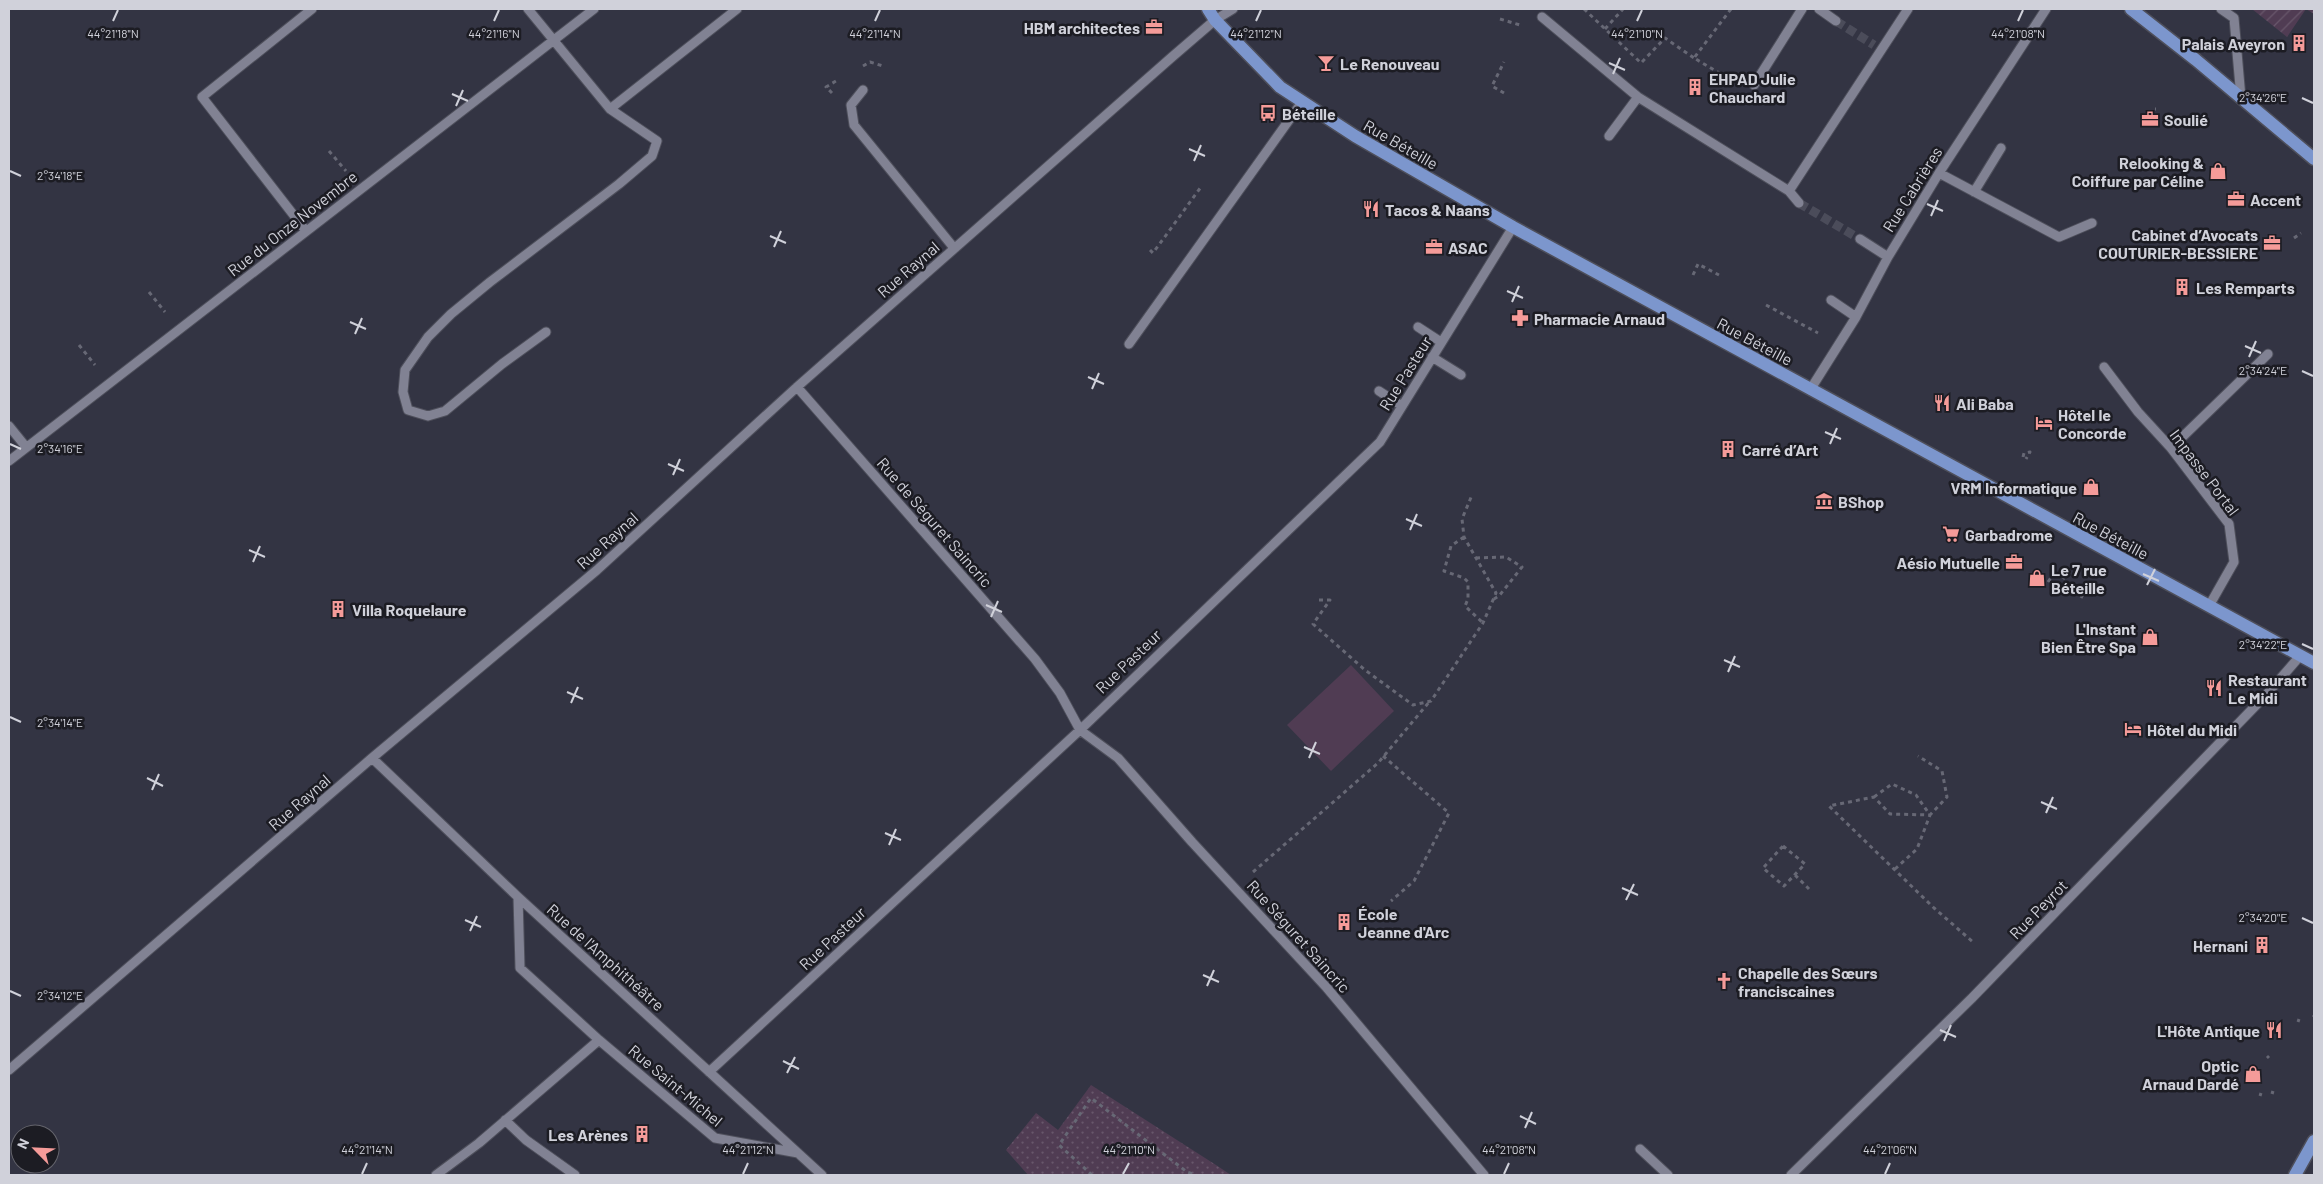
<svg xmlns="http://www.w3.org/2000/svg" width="2323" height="1184" viewBox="0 0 2323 1184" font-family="Barlow,sans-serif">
	<defs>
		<pattern id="park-dots" width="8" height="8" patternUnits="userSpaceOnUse" patternTransform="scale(1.25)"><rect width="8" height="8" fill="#503c53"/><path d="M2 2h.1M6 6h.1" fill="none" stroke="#68576b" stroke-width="1.8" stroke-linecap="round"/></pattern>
		<pattern id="garden-furrows" width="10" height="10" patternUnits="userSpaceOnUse" patternTransform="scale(1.25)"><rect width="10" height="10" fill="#503c53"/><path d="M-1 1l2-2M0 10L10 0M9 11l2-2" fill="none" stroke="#68576b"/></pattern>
	</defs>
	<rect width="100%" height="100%" fill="#333443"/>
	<path fill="#503c53" d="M 1351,665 L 1394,711 L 1331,771 L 1287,725 Z"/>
	<path fill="url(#park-dots)" d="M 1091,1085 L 1216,1165 L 1231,1175 L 1028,1175 L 1006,1150 L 1036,1113 L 1058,1130 Z"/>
	<path fill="url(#garden-furrows)" d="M 2252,9 L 2314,9 L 2314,14 L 2306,9 L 2287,37 Z"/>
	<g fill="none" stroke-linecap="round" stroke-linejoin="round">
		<path stroke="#4b4c5a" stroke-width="9" stroke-dasharray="9 4.5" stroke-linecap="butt" d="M 1836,21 L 1874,45
			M 1799,203 L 1860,239"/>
		<g stroke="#4e4f5b" stroke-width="11">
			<path id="minor" d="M 528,9 L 610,109 L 657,141 L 652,156 L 619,184 L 490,282 L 451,314 L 428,337 L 405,370 L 403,392 L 408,410 L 428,416 L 445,411 L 502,364 L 546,332
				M 1819,9 L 1836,21
				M 2221,9 L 2234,18 L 2241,98
				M 1542,17 L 1638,97 L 1789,191 L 1908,9
				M 1754,85 L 1802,9
				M 863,90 L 851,105 L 854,125 L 954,248
				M 610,109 L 737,9
				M 1609,136 L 1638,97
				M 1939,173 L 2059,237 L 2092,223
				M 1789,191 L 1799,203
				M 1974,192 L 2001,148
				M 306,231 L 202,97 L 312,9
				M 1860,239 L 1888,257
				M 1831,300 L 1856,317
				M 1418,327 L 1441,342
				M 1129,344 L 1302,102
				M 1432,357 L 1461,375
				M 2104,367 L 2138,412 L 2171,448 L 2229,524 L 2234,562 L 2209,606
				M 797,387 L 1035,659 L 1060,693 L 1080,730 L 1118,758 L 1192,842 L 1327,988 L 1484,1175
				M 1810,390 L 1856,317 L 1888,257 L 1939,173 L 2046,9
				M 1379,391 L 1402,406
				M 9,426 L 26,447
				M 2171,448 L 2268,354
				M 9,461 L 594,9
				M 372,758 L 518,897 L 822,1175
				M 518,897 L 520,968 L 599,1040 L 715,1138 L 798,1153
				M 9,1070 L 372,758 L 597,570 L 797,387 L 1172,57 L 1215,20 L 1233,9
				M 709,1072 L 1080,730 L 1380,442 L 1513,227
				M 505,1120 L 526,1140 L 575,1175
				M 1640,1149 L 1668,1175
				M 436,1175 L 479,1143 L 599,1040
				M 1791,1175 L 1972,998 L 2266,695 L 2300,656"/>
		</g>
		<g stroke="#4e4f5b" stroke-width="15">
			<path id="major" d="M 1208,9 L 1215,20 L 1280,87 L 1355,136 L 1513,227 L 2314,663
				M 2131,9 L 2196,60 L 2314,159
				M 2295,1175 L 2314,1141"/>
		</g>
		<path stroke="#676875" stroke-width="3" stroke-dasharray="4 4" stroke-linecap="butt" d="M 1584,9 L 1641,63 L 1665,38 L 1694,58
			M 1731,9 L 1694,58 L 1731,80
			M 1500,19 L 1520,25
			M 1605,29 L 1623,9
			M 863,66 L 870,62 L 883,66
			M 832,93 L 826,87 L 836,81
			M 1504,93 L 1492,86 L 1504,62
			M 2155,109 L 2156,109
			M 329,151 L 346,171
			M 2294,238 L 2301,233
			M 1150,250 L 1153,253 L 1201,187
			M 1693,275 L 1698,264 L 1719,275
			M 149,292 L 165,312
			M 1766,305 L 1818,333
			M 79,345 L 95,365
			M 2023,457 L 2024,453 L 2030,452 L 2026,459
			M 1464,537 L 1451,546 L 1444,571 L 1464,578 L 1468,582 L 1468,599 L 1465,606 L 1483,623
			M 1476,558 L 1506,557 L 1522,567 L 1499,596 L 1494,599
			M 2063,579 L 2064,578
			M 2048,582 L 2055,572
			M 2081,598 L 2086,588
			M 1319,600 L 1330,600 L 1313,624 L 1365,670 L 1413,705 L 1431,701 L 1483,623 L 1496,593 L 1464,537 L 1462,519 L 1472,495
			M 1383,756 L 1449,813 L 1414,881 L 1391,901
			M 1874,797 L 1892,784 L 1916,795 L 1930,815 L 1947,797 L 1942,771 L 1918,756
			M 1783,846 L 1805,864 L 1784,886 L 1763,868 Z
			M 1895,869 L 1917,849 L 1930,815 L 1890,814 L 1874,797 L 1829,806 L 1934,908 L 1973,942
			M 1253,872 L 1378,763 L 1430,701
			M 1795,875 L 1809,889
			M 2313,1015 L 2314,1016
			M 2298,1022 L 2299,1019
			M 2267,1056 L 2269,1058
			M 2256,1077 L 2260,1078
			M 2271,1092 L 2274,1093
			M 2260,1096 L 2261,1093
			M 1092,1175 L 1059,1145 L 1091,1098 L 1187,1172 L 1196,1175"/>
		<use href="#minor" stroke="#818293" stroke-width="9"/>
		<use href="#major" stroke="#7c96cd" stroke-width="12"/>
	</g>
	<path fill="none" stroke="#d0d1da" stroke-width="2" d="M 113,21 L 118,10M 494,21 L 499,10M 875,21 L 880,10M 1256,21 L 1261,10M 1637,21 L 1642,10M 2018,21 L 2023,10M 1609,63 L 1625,70M 1613,74 L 1620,58M 452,94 L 468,101M 2302,98 L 2313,103M 456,106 L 463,90M 1189,149 L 1205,156M 1194,161 L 1201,145M 10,171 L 21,176M 1927,204 L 1943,211M 1931,216 L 1938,200M 770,236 L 786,243M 774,247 L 781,231M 1507,291 L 1523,298M 1512,302 L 1519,286M 350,322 L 366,329M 355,334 L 362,318M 2245,346 L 2261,353M 2249,357 L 2256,341M 2302,371 L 2313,376M 1088,377 L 1104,384M 1092,389 L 1099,373M 1825,432 L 1841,439M 10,444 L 21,449M 1830,444 L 1837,428M 668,464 L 684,471M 673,475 L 680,459M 1406,519 L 1422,526M 1410,530 L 1417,514M 249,550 L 265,557M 253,562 L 260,546M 2143,574 L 2159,581M 2147,585 L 2155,569M 986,605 L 1002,612M 991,617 L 998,601M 2302,644 L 2313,649M 1724,660 L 1740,667M 1728,672 L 1735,656M 567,692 L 583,699M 571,703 L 578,687M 10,717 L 21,722M 1304,747 L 1320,754M 1309,758 L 1316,742M 147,778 L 163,786M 152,790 L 159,774M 2041,802 L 2057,809M 2046,813 L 2053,797M 885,833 L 901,840M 889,845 L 896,829M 1622,888 L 1638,895M 1626,900 L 1634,884M 2302,918 L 2313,923M 465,920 L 481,927M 470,931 L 477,916M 1203,975 L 1219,982M 1207,986 L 1214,970M 10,991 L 21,996M 1940,1030 L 1956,1037M 1944,1041 L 1951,1025M 783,1061 L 799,1069M 787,1073 L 795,1057M 1520,1116 L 1536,1124M 1525,1128 L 1532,1112M 362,1174 L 367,1163M 743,1174 L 748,1163M 1123,1174 L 1129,1163M 1504,1174 L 1509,1163M 1885,1174 L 1890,1163"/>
	<defs>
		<g id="office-bare" transform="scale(1.35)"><path d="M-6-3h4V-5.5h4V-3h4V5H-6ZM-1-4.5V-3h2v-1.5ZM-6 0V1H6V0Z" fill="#f59b99" stroke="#1c1c23" stroke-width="2.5" paint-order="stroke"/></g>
		<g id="building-bare" transform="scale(1.35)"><path d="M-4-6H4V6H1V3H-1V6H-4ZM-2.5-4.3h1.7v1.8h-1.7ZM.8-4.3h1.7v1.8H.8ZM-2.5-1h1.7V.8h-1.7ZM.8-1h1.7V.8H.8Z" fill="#f59b99" stroke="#1c1c23" stroke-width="2.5" paint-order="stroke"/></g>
		<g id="bar-bare" transform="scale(1.35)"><path d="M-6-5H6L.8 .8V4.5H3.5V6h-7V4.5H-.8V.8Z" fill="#f59b99" stroke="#1c1c23" stroke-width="2.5" paint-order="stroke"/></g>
		<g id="bus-bare" transform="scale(1.35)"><path d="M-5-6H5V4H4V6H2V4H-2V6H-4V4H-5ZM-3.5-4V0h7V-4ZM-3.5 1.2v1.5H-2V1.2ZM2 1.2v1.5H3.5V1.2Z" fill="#f59b99" stroke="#1c1c23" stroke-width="2.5" paint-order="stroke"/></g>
		<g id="shop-bare" transform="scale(1.35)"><path d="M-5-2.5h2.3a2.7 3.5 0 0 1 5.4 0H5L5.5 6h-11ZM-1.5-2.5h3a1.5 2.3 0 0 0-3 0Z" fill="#f59b99" stroke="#1c1c23" stroke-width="2.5" paint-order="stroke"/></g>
		<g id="restaurant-bare" transform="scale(1.35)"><path d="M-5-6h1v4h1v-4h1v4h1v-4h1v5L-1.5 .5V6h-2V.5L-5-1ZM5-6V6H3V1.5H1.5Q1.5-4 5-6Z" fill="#f59b99" stroke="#1c1c23" stroke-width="2.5" paint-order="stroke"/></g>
		<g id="pharmacy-bare" transform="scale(1.35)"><path d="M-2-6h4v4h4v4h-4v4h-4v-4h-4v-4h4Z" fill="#f59b99" stroke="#1c1c23" stroke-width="2.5" paint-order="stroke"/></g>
		<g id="hotel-bare" transform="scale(1.35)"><path d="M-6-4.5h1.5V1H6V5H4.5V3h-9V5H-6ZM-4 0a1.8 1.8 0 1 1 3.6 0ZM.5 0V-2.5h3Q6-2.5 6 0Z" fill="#f59b99" stroke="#1c1c23" stroke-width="2.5" paint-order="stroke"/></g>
		<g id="museum-bare" transform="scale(1.35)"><path d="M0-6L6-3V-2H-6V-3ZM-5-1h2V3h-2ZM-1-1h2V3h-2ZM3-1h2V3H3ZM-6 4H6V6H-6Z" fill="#f59b99" stroke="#1c1c23" stroke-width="2.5" paint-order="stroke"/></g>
		<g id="supermarket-bare" transform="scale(1.35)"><path d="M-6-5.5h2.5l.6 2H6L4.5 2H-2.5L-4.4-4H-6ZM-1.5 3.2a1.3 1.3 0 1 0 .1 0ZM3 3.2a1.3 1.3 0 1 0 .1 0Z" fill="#f59b99" stroke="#1c1c23" stroke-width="2.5" paint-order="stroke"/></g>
		<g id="church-bare" transform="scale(1.35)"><path d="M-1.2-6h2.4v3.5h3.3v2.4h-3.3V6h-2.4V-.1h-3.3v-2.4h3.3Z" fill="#f59b99" stroke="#1c1c23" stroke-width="2.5" paint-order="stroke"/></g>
	</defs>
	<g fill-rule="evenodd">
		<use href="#office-bare" x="1154" y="27"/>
		<use href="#building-bare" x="2299" y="43"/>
		<use href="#bar-bare" x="1326" y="63"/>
		<use href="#building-bare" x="1695" y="87"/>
		<use href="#bus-bare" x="1268" y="113"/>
		<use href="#office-bare" x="2150" y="119"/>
		<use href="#shop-bare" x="2218" y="171"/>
		<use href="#office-bare" x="2236" y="199"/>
		<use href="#restaurant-bare" x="1371" y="209"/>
		<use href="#office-bare" x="2272" y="243"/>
		<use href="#office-bare" x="1434" y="247"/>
		<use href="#building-bare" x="2182" y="287"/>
		<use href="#pharmacy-bare" x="1520" y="318"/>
		<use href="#restaurant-bare" x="1942" y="403"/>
		<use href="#hotel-bare" x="2044" y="423"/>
		<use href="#building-bare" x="1728" y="449"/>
		<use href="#shop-bare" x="2091" y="487"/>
		<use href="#museum-bare" x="1824" y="501"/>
		<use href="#supermarket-bare" x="1951" y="534"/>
		<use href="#office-bare" x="2014" y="562"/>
		<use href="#shop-bare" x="2037" y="578"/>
		<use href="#building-bare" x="338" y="609"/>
		<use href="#shop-bare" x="2150" y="637"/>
		<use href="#restaurant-bare" x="2214" y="688"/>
		<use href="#hotel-bare" x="2133" y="729"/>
		<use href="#building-bare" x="1344" y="922"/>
		<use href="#building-bare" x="2262" y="945"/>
		<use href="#church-bare" x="1724" y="981"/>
		<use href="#restaurant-bare" x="2274" y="1030"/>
		<use href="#shop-bare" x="2253" y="1074"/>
		<use href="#building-bare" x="642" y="1134"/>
	</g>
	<g text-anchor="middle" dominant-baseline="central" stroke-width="5" stroke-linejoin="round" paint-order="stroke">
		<g font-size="16" font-weight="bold" fill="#d0d1da" stroke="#1c1c23" text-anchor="start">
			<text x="1140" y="27" text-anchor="end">HBM architectes</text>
			<text x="2285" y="43" text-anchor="end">Palais Aveyron</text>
			<text x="1340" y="63">Le Renouveau</text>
			<text x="1709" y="78">EHPAD Julie<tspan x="1709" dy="18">Chauchard</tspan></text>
			<text x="1282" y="113">Béteille</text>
			<text x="2164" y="119">Soulié</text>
			<text x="2204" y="162" text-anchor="end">Relooking &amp;<tspan x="2204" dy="18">Coiffure par Céline</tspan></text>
			<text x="2250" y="199">Accent</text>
			<text x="1385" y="209">Tacos &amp; Naans</text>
			<text x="2258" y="234" text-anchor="end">Cabinet d’Avocats<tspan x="2258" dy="18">COUTURIER-BESSIERE</tspan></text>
			<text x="1448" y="247">ASAC</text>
			<text x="2196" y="287">Les Remparts</text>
			<text x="1534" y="318">Pharmacie Arnaud</text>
			<text x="1956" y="403">Ali Baba</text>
			<text x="2058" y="414">Hôtel le<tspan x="2058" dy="18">Concorde</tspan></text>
			<text x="1742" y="449">Carré d’Art</text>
			<text x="2077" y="487" text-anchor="end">VRM Informatique</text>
			<text x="1838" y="501">BShop</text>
			<text x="1965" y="534">Garbadrome</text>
			<text x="2000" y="562" text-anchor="end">Aésio Mutuelle</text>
			<text x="2051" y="569">Le 7 rue<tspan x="2051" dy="18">Béteille</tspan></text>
			<text x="352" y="609">Villa Roquelaure</text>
			<text x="2136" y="628" text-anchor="end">L'Instant<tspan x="2136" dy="18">Bien Être Spa</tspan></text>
			<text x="2228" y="679">Restaurant<tspan x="2228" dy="18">Le Midi</tspan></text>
			<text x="2147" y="729">Hôtel du Midi</text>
			<text x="1358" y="913">École<tspan x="1358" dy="18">Jeanne d'Arc</tspan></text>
			<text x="2248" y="945" text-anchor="end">Hernani</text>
			<text x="1738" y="972">Chapelle des Sœurs<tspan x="1738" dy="18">franciscaines</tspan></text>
			<text x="2260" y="1030" text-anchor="end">L'Hôte Antique</text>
			<text x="2239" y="1065" text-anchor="end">Optic<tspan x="2239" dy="18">Arnaud Dardé</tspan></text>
			<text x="628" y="1134" text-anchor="end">Les Arènes</text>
		</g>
		<g font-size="16" fill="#d0d1da" stroke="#1c1c23">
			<text transform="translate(1401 144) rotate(30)">Rue Béteille</text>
			<text transform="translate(1912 189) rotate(-58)">Rue Cabrières</text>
			<text transform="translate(292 223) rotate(-38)">Rue du Onze Novembre</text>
			<text transform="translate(908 269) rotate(-41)">Rue Raynal</text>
			<text transform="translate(1755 341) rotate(28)">Rue Béteille</text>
			<text transform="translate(1405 373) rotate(-58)">Rue Pasteur</text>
			<text transform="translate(2205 472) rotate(53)">Impasse Portal</text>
			<text transform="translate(935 522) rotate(49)">Rue de Séguret Saincric</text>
			<text transform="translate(2111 535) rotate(28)">Rue Béteille</text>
			<text transform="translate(607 540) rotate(-42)">Rue Raynal</text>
			<text transform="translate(1128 661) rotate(-44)">Rue Pasteur</text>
			<text transform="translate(299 802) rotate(-41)">Rue Raynal</text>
			<text transform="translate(2038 909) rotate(-46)">Rue Peyrot</text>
			<text transform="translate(1299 936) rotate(48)">Rue Séguret Saincric</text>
			<text transform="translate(832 938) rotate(-43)">Rue Pasteur</text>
			<text transform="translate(606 957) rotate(42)">Rue de l'Amphithéâtre</text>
			<text transform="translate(676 1085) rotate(40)">Rue Saint-Michel</text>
		</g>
	</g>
	<g font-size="12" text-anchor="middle" fill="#d0d1da" stroke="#1c1c23" stroke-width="5" stroke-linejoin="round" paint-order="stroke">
		<text x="113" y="38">44°21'18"N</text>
		<text x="494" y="38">44°21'16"N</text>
		<text x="875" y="38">44°21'14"N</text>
		<text x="1256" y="38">44°21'12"N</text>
		<text x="2018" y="38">44°21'08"N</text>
		<text x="1637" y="38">44°21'10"N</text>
		<text x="2263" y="102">2°34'26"E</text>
		<text x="60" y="180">2°34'18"E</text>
		<text x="2263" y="375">2°34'24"E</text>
		<text x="60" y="453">2°34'16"E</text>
		<text x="2263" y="649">2°34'22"E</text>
		<text x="60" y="727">2°34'14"E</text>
		<text x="2263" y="922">2°34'20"E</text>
		<text x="60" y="1000">2°34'12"E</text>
		<text x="367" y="1154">44°21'14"N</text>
		<text x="748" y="1154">44°21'12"N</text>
		<text x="1129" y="1154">44°21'10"N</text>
		<text x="1509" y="1154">44°21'08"N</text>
		<text x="1890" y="1154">44°21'06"N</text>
	</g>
	<rect width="2323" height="1184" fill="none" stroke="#d0d1da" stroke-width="20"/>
	<g transform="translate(35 1149) rotate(294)"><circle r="24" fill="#1c1c23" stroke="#64646c"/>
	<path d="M0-4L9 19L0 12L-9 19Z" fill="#f59b99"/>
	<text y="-8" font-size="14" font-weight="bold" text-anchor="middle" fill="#d0d1da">N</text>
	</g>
</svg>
